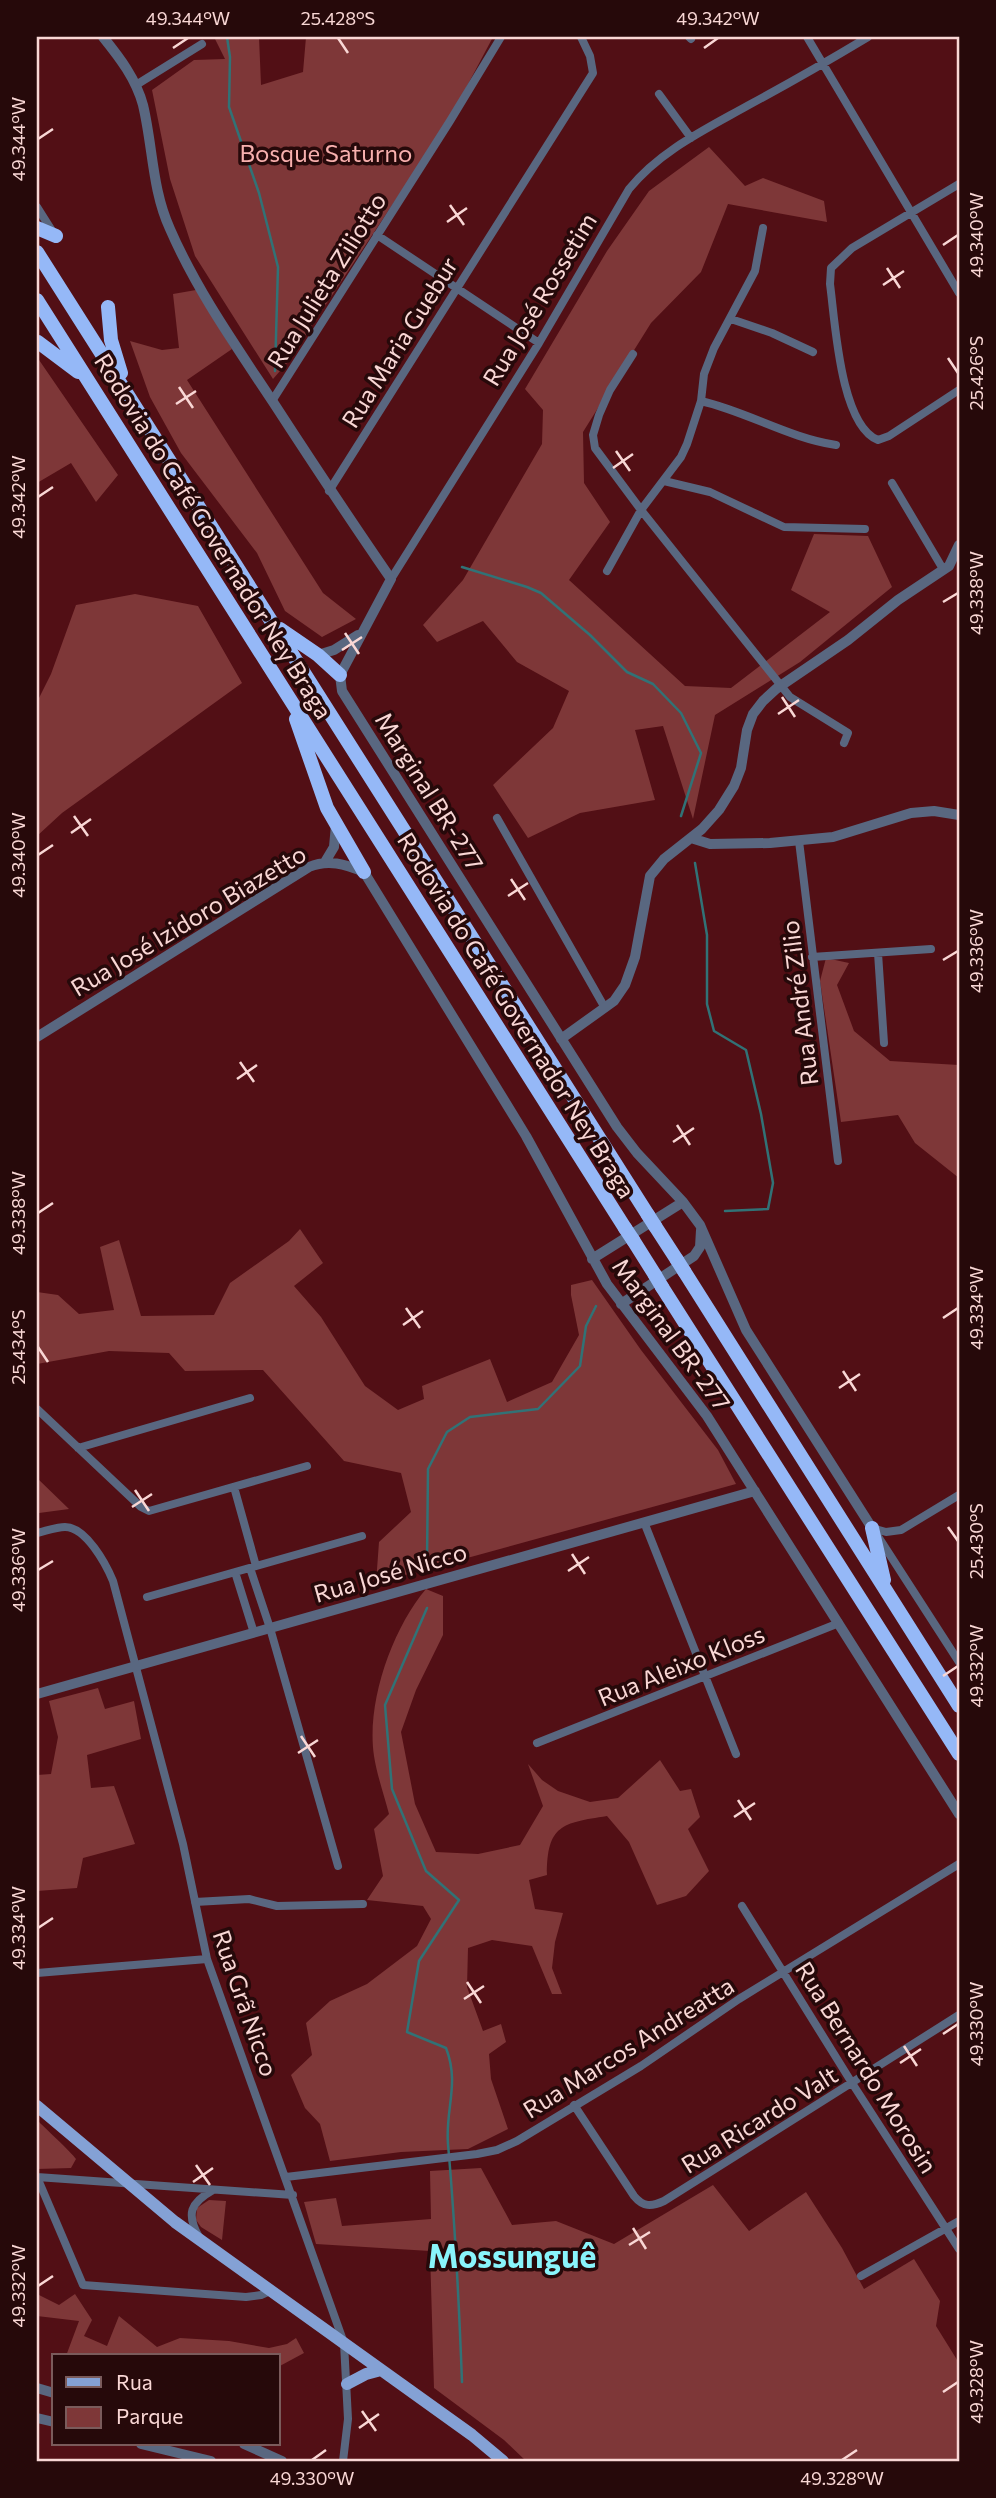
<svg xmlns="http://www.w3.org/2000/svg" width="996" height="2498" viewBox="0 0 996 2498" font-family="Commissioner,sans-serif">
	<rect width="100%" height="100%" fill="#520f15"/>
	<path fill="#7e3738" d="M 214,37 L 259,37 L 261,85 L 303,72 L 306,37 L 493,37 L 450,118 L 287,363 L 273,379 L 195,256 L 170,179 L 152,90 L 194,60 L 225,59 Z
		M 709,147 L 745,186 L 763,178 L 824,201 L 827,222 L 728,204 L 701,272 L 651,323 L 583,432 L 584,483 L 610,522 L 569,580 L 685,686 L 731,688 L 830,612 L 791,590 L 814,534 L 868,536 L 892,587 L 800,662 L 715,715 L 693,819 L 663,726 L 635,730 L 655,800 L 580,813 L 528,838 L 493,785 L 553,728 L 569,691 L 517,662 L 483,621 L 437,642 L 423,625 L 463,580 L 542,444 L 543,410 L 525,389 L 607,251 L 649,191 Z
		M 196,290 L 232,349 L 187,380 L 323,593 L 356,619 L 322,637 L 285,611 L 257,553 L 181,453 L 150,397 L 130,341 L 162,350 L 179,348 L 173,294 Z
		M 37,357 L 118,475 L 96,502 L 71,463 L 37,483 Z
		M 135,594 L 198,606 L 242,683 L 62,813 L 37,836 L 37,702 L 51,674 L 76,605 Z
		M 826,958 L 849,963 L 837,985 L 854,1031 L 890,1061 L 959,1065 L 959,1178 L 915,1143 L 898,1115 L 841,1122 L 820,981 Z
		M 300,1229 L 323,1263 L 294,1286 L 321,1317 L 365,1386 L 398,1410 L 424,1399 L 422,1386 L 490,1359 L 507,1402 L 552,1382 L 579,1335 L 571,1295 L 571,1285 L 592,1280 L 641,1350 L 718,1450 L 736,1484 L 376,1583 L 379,1542 L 411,1512 L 401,1473 L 344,1461 L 263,1370 L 185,1371 L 169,1353 L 109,1351 L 37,1364 L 37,1292 L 58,1295 L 79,1314 L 114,1310 L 100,1247 L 119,1240 L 141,1316 L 214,1315 L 230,1283 L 289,1241 Z
		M 37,1478 L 69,1509 L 39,1513 L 37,1511 Z
		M 426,1589 L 443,1596 L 443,1635 L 416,1690 L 401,1732 L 415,1804 L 436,1852 L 478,1854 L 520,1845 L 543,1806 L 528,1764 L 542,1780 L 558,1791 L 590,1802 L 618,1798 L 660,1760 L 680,1791 L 691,1789 L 700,1817 L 688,1829 L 709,1871 L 686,1896 L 657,1905 L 629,1842 L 607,1816 C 562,1823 547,1825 547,1875 L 529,1880 L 535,1909 L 563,1913 L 555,1942 L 552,1968 L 562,1994 L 552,1994 L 532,1946 L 492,1940 L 468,1948 L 467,1987 L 483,2031 L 501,2024 L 506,2042 L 489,2054 L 491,2079 L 508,2129 L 468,2149 L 401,2152 L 330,2161 L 320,2124 L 305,2108 L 291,2075 L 312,2055 L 306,2023 L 330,2001 L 367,1984 L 417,1946 L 431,1919 L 423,1906 L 367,1900 L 383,1876 L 374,1829 L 389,1814 C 384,1795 377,1775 374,1756 C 366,1703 392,1629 426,1589 Z
		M 98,1688 L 105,1709 L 134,1701 L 141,1739 L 87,1755 L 91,1788 L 114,1786 L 135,1844 L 83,1858 L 77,1888 L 37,1891 L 37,1775 L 51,1774 L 58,1737 L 49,1701 Z
		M 37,2120 C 43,2126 72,2153 76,2159 L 71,2168 L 37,2169 Z
		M 481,2168 L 512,2225 L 556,2221 L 614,2244 L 713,2185 L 749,2231 L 806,2192 L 842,2248 L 864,2289 L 914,2259 L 940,2301 L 936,2326 L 959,2363 L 959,2461 L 526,2461 L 504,2440 L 434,2388 L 430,2251 L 316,2244 L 304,2202 L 336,2198 L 342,2226 L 431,2219 L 430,2171 Z
		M 209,2200 L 226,2201 L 222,2240 L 201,2227 L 196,2220 L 197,2208 Z
		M 37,2294 L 59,2305 L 75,2294 L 92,2320 L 84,2336 L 107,2346 L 119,2316 L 157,2347 L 180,2338 L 229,2341 L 269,2348 L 287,2344 L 296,2338 L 304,2353 L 278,2367 L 278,2356 L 66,2356 L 79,2321 L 37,2316 Z"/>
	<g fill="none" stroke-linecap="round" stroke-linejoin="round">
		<path stroke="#317276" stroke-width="2.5" d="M 227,37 L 230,57 L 229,107 L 259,193 L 278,267 L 275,371
			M 462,567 L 527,587 L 541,593 L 590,635 L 627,672 L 653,684 L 681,713 L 701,753 L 681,816
			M 695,863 L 707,935 L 707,1004 L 714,1031 L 746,1050 L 761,1114 L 773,1183 L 768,1209 L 725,1211
			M 427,1561 L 428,1469 L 447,1432 L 470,1417 L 538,1409 L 580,1366 L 586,1326 L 596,1306
			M 427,1608 L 385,1705 L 392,1789 L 426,1871 L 459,1900 L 419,1961 L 407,2032 L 446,2048 C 460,2084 445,2109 448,2144 C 455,2223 459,2302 462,2382"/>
		<path stroke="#596780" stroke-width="8" d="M 689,37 L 691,39
			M 807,37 L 959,293
			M 136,85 L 202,44
			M 659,94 L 691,138
			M 959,184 L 852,248 L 831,268 L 830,284 C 835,320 840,425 878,440 L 889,436 L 959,390
			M 37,207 L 54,234
			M 377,235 L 539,343
			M 731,319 L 772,333 L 813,352
			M 633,354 L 610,390 L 599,415 L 593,435 L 595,448 L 641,510 L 790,697 L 848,733 L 844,743
			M 272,401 L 450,121 L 501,37
			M 701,401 C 748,412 789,438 836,445
			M 664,481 L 710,492 L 784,527 L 865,529
			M 892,483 L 943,569
			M 329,491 L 593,73 L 590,56 L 581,37
			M 607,571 L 641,510 L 681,457 L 687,444 L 701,401 L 704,374 L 714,348 L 755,271 L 763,228
			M 391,579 L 539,343 L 629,189 C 660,151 704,130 747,106 C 788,84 828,61 868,37
			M 497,818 L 605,1008
			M 799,841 L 838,1161
			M 878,953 L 884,1043
			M 812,957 L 931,949
			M 37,1409 L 141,1507 L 149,1511 L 307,1466
			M 78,1448 L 250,1398
			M 234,1487 L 256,1566
			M 644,1522 L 736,1754
			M 872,1528 L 886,1532 L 901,1530 L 959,1495
			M 37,1533 C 46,1531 56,1527 65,1527 C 86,1527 106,1564 113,1581 L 183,1844 L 207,1959 L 344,2343 L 348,2419 L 343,2461
			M 879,1538 L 959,1662
			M 250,1568 L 270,1628 L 338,1866
			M 235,1572 L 254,1633
			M 147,1597 L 362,1536
			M 537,1743 L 839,1623
			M 195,1902 L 249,1899 L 277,1906 L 363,1904
			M 742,1906 L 852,2083 L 959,2249
			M 37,1973 L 207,1959
			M 574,2105 L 634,2196 C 643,2207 651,2207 664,2201 L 959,2015
			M 37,2177 L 83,2285 L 246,2297 L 261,2295 L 270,2291
			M 37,2177 L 293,2195
			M 286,2177 L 477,2154 L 497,2150 L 517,2141 L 641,2066 L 739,1999 L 959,1864
			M 199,2237 C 186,2214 190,2203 213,2190
			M 861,2276 L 959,2221"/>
		<path stroke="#596780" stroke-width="10" d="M 103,37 C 120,58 136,79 143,105 C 153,147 152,190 170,229 C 197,291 236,346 273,402 C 312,462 351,521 391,579 L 340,675 L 342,691 L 617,1127 L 637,1153 L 683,1202 L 700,1225 L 746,1330 L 872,1528
			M 318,655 L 334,650 L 358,635
			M 691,838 L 710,844 L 770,843 L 833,837 L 911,813 L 934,811 L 959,815
			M 325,862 L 334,847 L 336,825
			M 37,1037 L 309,867 C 328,859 345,864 364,872 L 526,1136 L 607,1284 L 707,1416 L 959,1814
			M 561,1039 L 614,1001 L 625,985 L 635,957 L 650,876 L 664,859 L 702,829 L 719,810 L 734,786 L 741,768 L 747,730 L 753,714 L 763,701 L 776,689 L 848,640 L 898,600 L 949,566 L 959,545
			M 592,1259 L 683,1202
			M 621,1304 L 694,1256 L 700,1247 L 701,1230
			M 37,1694 L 755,1491
			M 37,2388 L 54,2393
			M 37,2418 L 54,2422
			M 141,2444 L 211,2461
			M 244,2444 L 282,2461"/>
		<path stroke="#84a1d5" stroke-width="12" d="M 37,2106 L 175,2222 L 472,2435 L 503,2461
			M 347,2384 L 366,2374 L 381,2370"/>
		<path stroke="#95b8f7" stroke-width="14" d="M 37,228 L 56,236
			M 37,252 L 648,1215
			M 37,300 L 625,1228
			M 108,307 L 111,340 L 121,373
			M 38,342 L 78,372
			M 280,629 L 318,655 L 340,675
			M 296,719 L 327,808 L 364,872
			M 655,1226 L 677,1260
			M 633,1240 L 655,1275
			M 684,1271 L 959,1706
			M 662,1287 L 959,1754
			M 872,1528 L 884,1580"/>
		<path stroke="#95b8f7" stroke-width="14" d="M 648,1215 L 655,1226
			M 625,1228 L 633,1240
			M 677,1260 L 684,1271
			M 655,1275 L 662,1287"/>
	</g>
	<path fill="none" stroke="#f9d7d5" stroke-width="2.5" d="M 338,38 L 348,53M 173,48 L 188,38M 704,48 L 718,38M 38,139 L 53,129M 450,205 L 464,225M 447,222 L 467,208M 943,245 L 958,235M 887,268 L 900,288M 883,285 L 904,271M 948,358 L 958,373M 179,387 L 193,408M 176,404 L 196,391M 616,451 L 630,471M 613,468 L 633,454M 38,497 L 53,487M 943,602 L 958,593M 345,633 L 359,654M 342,650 L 362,637M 782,697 L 795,717M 778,714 L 799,700M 74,816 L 88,836M 71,833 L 91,819M 38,855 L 53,845M 511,879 L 525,900M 508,896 L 528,883M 943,960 L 958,951M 240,1062 L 254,1082M 237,1079 L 257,1065M 677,1125 L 690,1145M 673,1142 L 694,1128M 38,1213 L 53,1203M 406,1308 L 420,1328M 943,1318 L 958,1308M 403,1325 L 423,1311M 38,1347 L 48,1362M 843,1371 L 856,1391M 839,1388 L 860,1374M 135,1490 L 149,1511M 132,1507 L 152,1494M 948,1527 L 958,1541M 572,1554 L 585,1574M 38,1570 L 53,1561M 568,1571 L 589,1557M 943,1676 L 958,1666M 301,1736 L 315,1757M 298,1753 L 318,1740M 738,1800 L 751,1820M 734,1817 L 755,1803M 38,1928 L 53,1918M 467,1982 L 481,2003M 464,1999 L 484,1986M 943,2034 L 958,2024M 904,2046 L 917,2066M 900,2063 L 921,2049M 196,2165 L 210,2185M 193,2182 L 213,2168M 633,2228 L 646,2249M 629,2245 L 650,2232M 38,2286 L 53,2276M 943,2392 L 958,2382M 362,2411 L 376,2431M 359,2428 L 379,2414M 312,2460 L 326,2450M 842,2460 L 857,2450"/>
	<g text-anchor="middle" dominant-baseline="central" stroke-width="7" stroke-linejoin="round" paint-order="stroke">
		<g font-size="24" fill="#f8b0ae" stroke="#26090a">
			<text x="326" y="152">Bosque Saturno</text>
		</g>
		<g font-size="24" fill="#f9d7d5" stroke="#26090a">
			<text transform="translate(326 280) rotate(-58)">Rua Julieta Ziliotto</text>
			<text transform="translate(539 299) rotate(-59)">Rua José Rossetim</text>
			<text transform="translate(399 342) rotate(-58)">Rua Maria Guebur</text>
			<text transform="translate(214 536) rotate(58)">Rodovia do Café Governador Ney Braga</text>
			<text transform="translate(430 791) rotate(58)">Marginal BR-277</text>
			<text transform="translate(188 920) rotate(-31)">Rua José Izidoro Biazetto</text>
			<text transform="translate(799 1003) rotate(-97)">Rua André Zilio</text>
			<text transform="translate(517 1015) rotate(58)">Rodovia do Café Governador Ney Braga</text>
			<text transform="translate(672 1334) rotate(54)">Marginal BR-277</text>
			<text transform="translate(390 1572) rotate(-16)">Rua José Nicco</text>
			<text transform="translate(681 1665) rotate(-22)">Rua Aleixo Kloss</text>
			<text transform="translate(246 2003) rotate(71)">Rua Grã Nicco</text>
			<text transform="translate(628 2047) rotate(-32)">Rua Marcos Andreatta</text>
			<text transform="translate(867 2067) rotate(58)">Rua Bernardo Morosin</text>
			<text transform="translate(759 2119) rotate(-32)">Rua Ricardo Valt</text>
		</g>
		<g font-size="32" font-weight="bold" fill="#89f4fb" stroke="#26090a">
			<text x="512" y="2255">Mossunguê</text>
		</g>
	</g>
	<rect width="996" height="2498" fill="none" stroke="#26090a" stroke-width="77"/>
	<rect x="52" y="2354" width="228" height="91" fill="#26090a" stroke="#7a5b5b" stroke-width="2"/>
	<rect x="66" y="2377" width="35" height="10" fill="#84a1d5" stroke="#7a5b5b" stroke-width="2"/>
	<text x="116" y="2390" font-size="21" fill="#f9d7d5">Rua</text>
	<rect x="66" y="2407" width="35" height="21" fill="#7e3738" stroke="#7a5b5b" stroke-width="2"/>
	<text x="116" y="2424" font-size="21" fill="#f9d7d5">Parque</text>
	<rect x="38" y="38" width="920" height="2422" fill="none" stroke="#f9d7d5" stroke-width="2.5"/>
	<g font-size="18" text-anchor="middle" fill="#f9d7d5">
		<text x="188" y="25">49.344°W</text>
		<text x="338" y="25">25.428°S</text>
		<text x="718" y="25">49.342°W</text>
		<text transform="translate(19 139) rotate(-90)" y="6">49.344°W</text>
		<text transform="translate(977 235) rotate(-90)" y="6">49.340°W</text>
		<text transform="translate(977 373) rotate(-90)" y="6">25.426°S</text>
		<text transform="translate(19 497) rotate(-90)" y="6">49.342°W</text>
		<text transform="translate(977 593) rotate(-90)" y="6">49.338°W</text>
		<text transform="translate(19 855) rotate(-90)" y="6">49.340°W</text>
		<text transform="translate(977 951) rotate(-90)" y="6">49.336°W</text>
		<text transform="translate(19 1213) rotate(-90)" y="6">49.338°W</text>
		<text transform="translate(977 1308) rotate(-90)" y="6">49.334°W</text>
		<text transform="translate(19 1347) rotate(-90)" y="6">25.434°S</text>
		<text transform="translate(977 1541) rotate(-90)" y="6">25.430°S</text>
		<text transform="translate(19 1570) rotate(-90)" y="6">49.336°W</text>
		<text transform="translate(977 1666) rotate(-90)" y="6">49.332°W</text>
		<text transform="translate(19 1928) rotate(-90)" y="6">49.334°W</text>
		<text transform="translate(977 2024) rotate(-90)" y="6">49.330°W</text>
		<text transform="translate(19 2286) rotate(-90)" y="6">49.332°W</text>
		<text transform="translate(977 2382) rotate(-90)" y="6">49.328°W</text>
		<text x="312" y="2485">49.330°W</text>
		<text x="842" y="2485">49.328°W</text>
	</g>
</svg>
